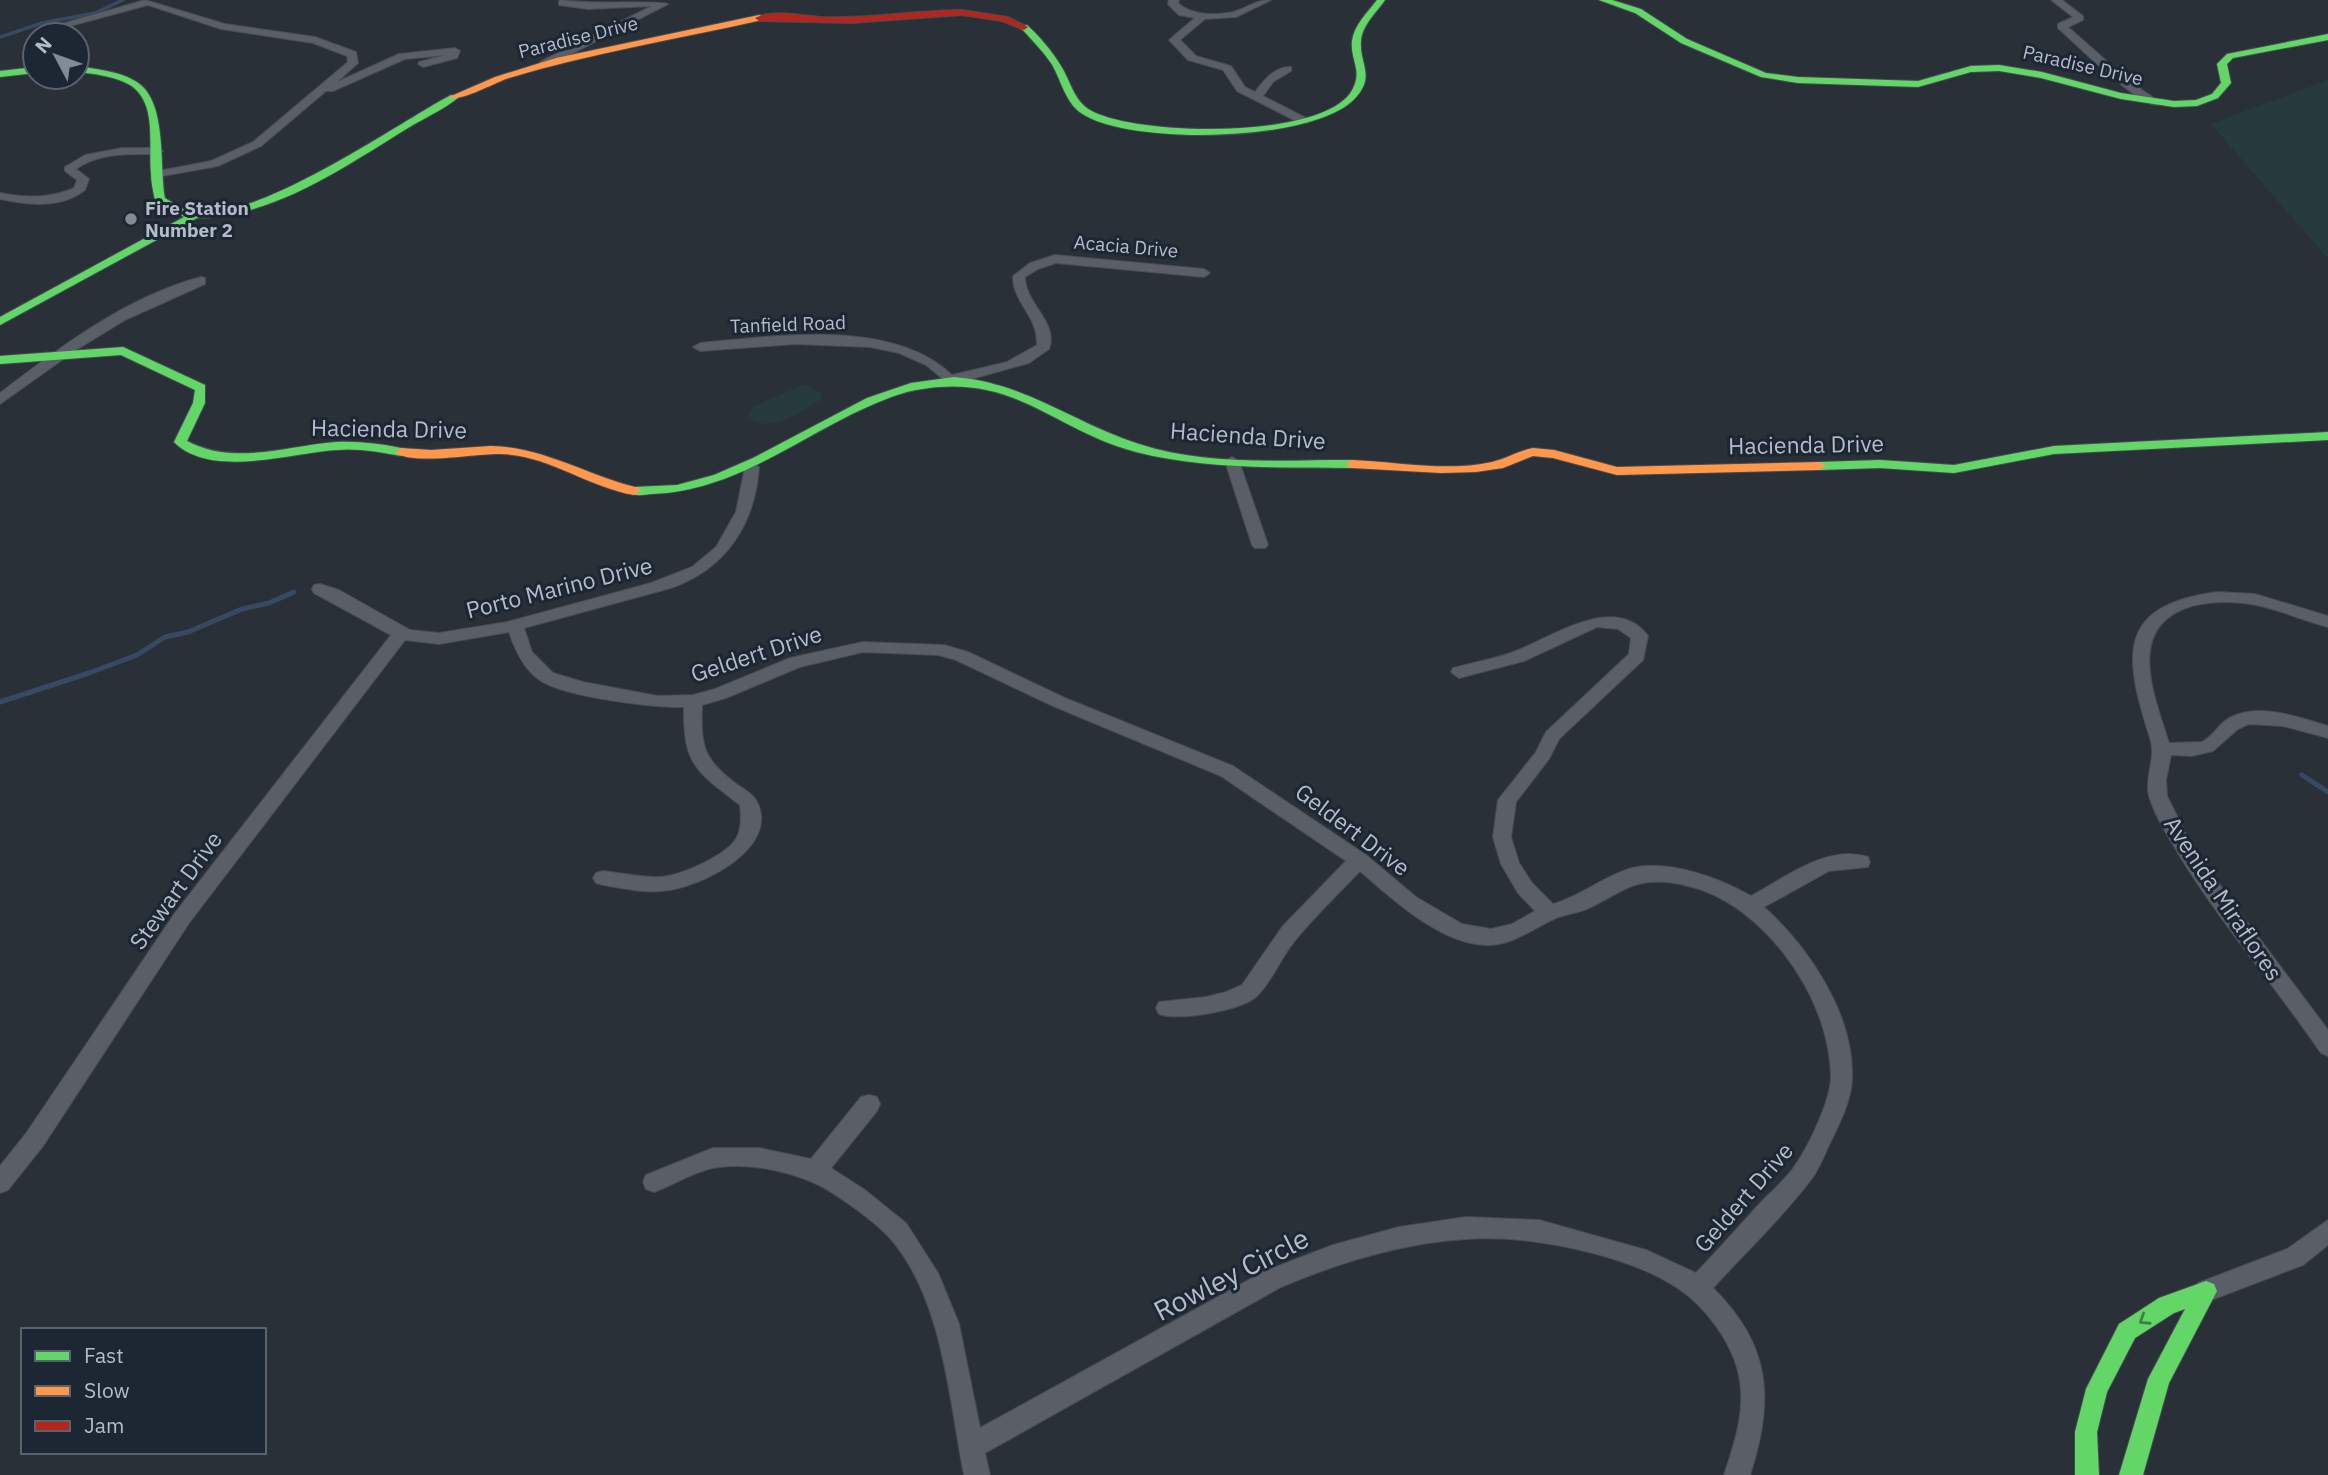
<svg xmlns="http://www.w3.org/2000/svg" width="2328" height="1475" viewBox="0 0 2328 1475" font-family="'IBM Plex Sans',sans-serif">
	<rect width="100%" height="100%" fill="#2a3038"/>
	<path fill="#273a3e" d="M 2328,80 L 2328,259 L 2211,124 Z
		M 805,384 L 821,393 L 821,400 C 797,413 773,434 748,418 L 752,407 Z"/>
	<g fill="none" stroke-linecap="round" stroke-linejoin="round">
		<path stroke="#384963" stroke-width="3.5" d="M 0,37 L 42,23 L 95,13 L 123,0"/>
		<path stroke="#384963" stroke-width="5" d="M 0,702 L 89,673 L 137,655 L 165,637 L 188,632 L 242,609 L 269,603 L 294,592
			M 2302,775 L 2328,792"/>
		<g stroke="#484c53" stroke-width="2">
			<path id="street" d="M 145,0 L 225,24 L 315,37 L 356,52 L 358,63 L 337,82 L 399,54 L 455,48 L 460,51 L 457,58 L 423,67 L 418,64 L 419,62 L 446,55 L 405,59 L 333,91 L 326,91 L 261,146 L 218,166 L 157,177 L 153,176 L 153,172 L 211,161 L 253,142 L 348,62 L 347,56 L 313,43 L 221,29 L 148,5 L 59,29 L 54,26 Z
				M 562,0 C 587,5 654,0 668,4 L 548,66 L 540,66 L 540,62 L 652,6 L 588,9 L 559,5 L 559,1 Z
				M 1169,0 L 1179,0 L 1178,3 C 1190,15 1216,16 1233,12 C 1247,8 1255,0 1271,0 L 1236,17 L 1205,19 L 1180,40 L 1196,56 L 1231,66 L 1245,87 L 1255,92 C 1264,80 1275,66 1291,67 L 1291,71 L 1273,82 L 1263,96 L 1308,119 L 1308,123 L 1300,123 L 1237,91 L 1223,70 L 1188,60 L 1169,40 L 1195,18 L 1179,15 L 1168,4 Z
				M 2051,0 L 2062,0 L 2083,16 L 2083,20 L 2068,27 L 2128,80 L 2158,101 L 2158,105 C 2139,107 2075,43 2058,28 L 2058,24 L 2073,17 Z
				M 122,148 L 157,148 L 163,151 L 157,154 C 129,154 100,152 76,169 L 89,179 L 85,190 C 61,209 28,205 0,199 L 0,193 C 27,198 48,199 74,188 L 77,180 L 65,171 L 65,167 L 85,155 Z
				M 1055,255 L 1204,269 L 1210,273 L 1204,277 L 1056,263 L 1038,269 L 1025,277 C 1025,304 1059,322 1049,349 L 1029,363 L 950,385 L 926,365 L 899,353 L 870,347 L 796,344 L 700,351 L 693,347 L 700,343 C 777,336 892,318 952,375 L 1007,362 L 1037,345 C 1038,315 1013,304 1013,276 L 1030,263 Z
				M 201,277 L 205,278 L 205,284 L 125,320 L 76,350 L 0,404 L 0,393 C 60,347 126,297 201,277 Z
				M 1232,457 L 1239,461 L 1268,545 L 1265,548 L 1255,548 L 1252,545 L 1225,461 Z
				M 752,463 L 759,467 C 755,524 726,569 671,588 L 524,628 L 532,652 L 553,673 L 583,682 L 658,696 L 693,695 L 715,689 L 790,658 L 863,642 L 944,645 L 968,652 L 1065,698 L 1233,766 L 1366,855 L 1416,897 L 1462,924 L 1491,929 L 1512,924 L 1535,911 L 1518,893 L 1501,864 L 1493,837 L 1498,800 L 1536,752 L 1546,732 L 1629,654 L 1631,638 L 1618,629 L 1597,627 L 1524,661 L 1459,678 L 1451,672 L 1453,668 C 1474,662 1496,659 1516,651 C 1552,637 1616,592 1648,636 L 1643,660 L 1559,739 L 1549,759 L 1516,802 L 1511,837 L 1519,863 L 1532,883 L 1553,904 C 1581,896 1606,875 1632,868 C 1668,859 1720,878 1751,896 C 1785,878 1827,844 1868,857 L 1870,862 L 1868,867 L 1829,871 L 1764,907 C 1809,948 1854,1014 1852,1078 C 1852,1099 1839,1125 1830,1143 C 1824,1156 1819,1170 1810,1181 C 1781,1219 1745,1253 1713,1288 C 1772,1346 1774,1401 1750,1475 L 1724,1475 C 1734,1445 1745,1413 1740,1381 C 1735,1346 1706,1306 1676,1287 C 1626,1254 1526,1234 1466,1239 C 1402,1243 1340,1262 1281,1287 L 985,1453 L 990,1475 L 964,1475 C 949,1399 943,1299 890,1238 C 874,1221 851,1205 831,1192 C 802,1173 749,1161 713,1168 C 693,1172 673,1185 654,1192 L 646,1189 L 643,1182 L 646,1175 L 713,1148 L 760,1148 L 811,1159 L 861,1097 L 869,1095 L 877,1097 L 880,1104 L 877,1111 L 831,1168 L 865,1190 L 906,1223 L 938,1273 L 959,1324 L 980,1428 L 1265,1271 L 1333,1245 L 1399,1227 L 1466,1217 L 1539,1220 L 1646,1250 L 1696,1273 C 1719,1249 1741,1224 1764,1199 C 1775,1188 1788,1177 1796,1164 C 1809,1146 1831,1099 1831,1077 C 1830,1030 1810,987 1782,951 C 1753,915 1715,887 1667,882 C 1632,879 1619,894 1589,908 C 1578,913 1566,914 1554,919 C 1534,928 1514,944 1491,945 C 1444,947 1393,900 1360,871 C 1339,893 1316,915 1297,938 C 1282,955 1273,980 1257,996 C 1241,1011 1179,1021 1159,1014 L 1156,1008 L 1159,1002 L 1206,997 L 1226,992 L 1242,985 L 1282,927 L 1346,861 L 1221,776 L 1053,706 L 956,660 L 938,655 L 863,652 L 800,667 L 726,698 L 702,705 C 701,745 702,758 735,783 C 742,788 752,793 756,800 C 783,848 698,889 662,891 C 642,893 622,888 603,885 L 596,883 L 593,878 L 596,873 L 603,871 C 622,873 643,878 662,877 C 682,875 728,855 737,837 C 742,827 741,815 740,805 C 696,771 683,765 684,707 C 654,708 566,697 541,681 C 524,670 515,650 509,632 L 439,644 L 405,640 L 189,923 L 43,1146 L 8,1190 L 0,1193 L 0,1166 L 27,1132 L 175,913 L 391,635 L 314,593 L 312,589 L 314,585 L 320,584 L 339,590 L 410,630 L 439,633 L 507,622 L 651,583 L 692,567 L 716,547 L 736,512 L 745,467 Z
				M 2218,592 L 2255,594 L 2328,616 L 2328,627 C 2304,621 2281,610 2256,605 C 2235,601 2213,601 2192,606 C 2124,626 2154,695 2169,743 L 2202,742 C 2214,736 2219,723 2231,717 C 2262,703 2297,717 2328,726 L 2328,738 L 2283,726 L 2249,724 L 2238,729 L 2213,751 L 2192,756 L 2171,755 L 2166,780 L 2167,796 L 2186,834 L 2226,894 L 2328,1030 L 2328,1056 L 2321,1053 C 2276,987 2223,926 2181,858 C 2170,839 2155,817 2149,796 C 2144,776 2157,759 2150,738 C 2124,657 2115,605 2218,592 Z
				M 2328,1220 L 2328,1245 L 2303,1265 L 2206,1302 L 2198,1299 L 2194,1291 L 2198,1283 L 2287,1249 Z"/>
		</g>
		<g stroke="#484c53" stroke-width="2">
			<path id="fast" d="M 1377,0 L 1385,0 C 1377,12 1362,25 1361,41 C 1359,63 1375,75 1357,96 C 1320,143 1128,146 1081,113 C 1065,102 1061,79 1051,63 C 1042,50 1031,39 1020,27 L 1027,25 C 1040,37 1052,51 1061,66 C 1070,80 1074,101 1090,110 C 1134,136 1320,140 1351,92 C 1364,71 1350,61 1352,41 C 1354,25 1368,12 1377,0 Z
				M 1599,0 L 1612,0 L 1641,9 L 1687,39 L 1766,73 L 1798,77 L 1918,81 L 1971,66 L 1999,65 L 2042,72 L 2121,93 L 2174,101 L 2196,100 L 2212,94 L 2221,83 L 2217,64 L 2227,54 L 2328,34 L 2328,40 L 2233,58 L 2227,64 L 2231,83 L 2218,98 L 2197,106 L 2174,107 L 2121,99 L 2041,78 L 1999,71 L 1971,72 L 1918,87 L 1798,83 L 1761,77 L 1681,43 L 1635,13 Z
				M 77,66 C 96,69 118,71 135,81 C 168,99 159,165 165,198 C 172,202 181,209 189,211 C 249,228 395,125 451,95 L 459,97 C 445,109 424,118 408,128 C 344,167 274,217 197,218 L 0,325 L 0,317 L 184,217 L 155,200 C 153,191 151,182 151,173 C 148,145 158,103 130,85 C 115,76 94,74 77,72 Z
				M 35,67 L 35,73 L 0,77 L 0,71 Z
				M 123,347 L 205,385 L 205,403 L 187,441 C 234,466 285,446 336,442 C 359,441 383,444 406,449 L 407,452 L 401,456 C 380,452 358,448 336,450 C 290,453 211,479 174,442 L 193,403 L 195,390 L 121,355 L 0,364 L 0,356 Z
				M 954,377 C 1027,383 1073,423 1139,444 C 1206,466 1282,460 1352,460 L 1359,464 L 1352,468 C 1279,467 1207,470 1136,452 C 1050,429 1016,372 916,390 C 894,394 872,405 852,414 C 786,447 728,491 652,494 C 643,495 634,497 627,491 L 634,487 L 677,485 L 714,475 L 753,458 L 867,398 L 911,383 Z
				M 2328,432 L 2328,440 L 2054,454 L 1954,473 L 1880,468 L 1819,470 L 1812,466 L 1819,462 L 1880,460 L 1954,465 L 2054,446 Z
				M 2206,1281 L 2214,1284 L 2217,1291 L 2169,1383 L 2143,1475 L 2119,1475 L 2148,1379 L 2185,1309 L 2174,1313 L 2135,1338 L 2107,1392 L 2097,1432 L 2099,1475 L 2075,1475 L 2075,1432 L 2086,1389 L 2119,1324 L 2159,1298 Z"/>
		</g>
		<g stroke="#484c53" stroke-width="2">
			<path id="slow" d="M 759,15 L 762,16 L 762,20 C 678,39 592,53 509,78 C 496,82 459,103 449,97 L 495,77 L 556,58 Z
				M 491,446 C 544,447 588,476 639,488 L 641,491 L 634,495 C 588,487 548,455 501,454 C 477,453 411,466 395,452 L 401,448 L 431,450 Z
				M 1533,448 L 1554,450 L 1617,467 L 1819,462 L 1826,466 L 1819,470 L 1617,475 L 1553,458 L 1533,456 L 1503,468 L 1476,472 L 1441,473 L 1352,468 L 1345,464 L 1352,460 C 1398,462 1447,472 1492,462 C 1506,459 1518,451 1533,448 Z"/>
		</g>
		<g stroke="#484c53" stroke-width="2">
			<path id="jam" d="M 962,10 L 1008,17 L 1028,27 L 1024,30 L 1002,21 L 962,15 L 851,23 L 759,21 L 755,18 C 771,9 801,15 820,17 C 867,19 915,10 962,10 Z"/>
		</g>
		<use href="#street" fill="#5a5e66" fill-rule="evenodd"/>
		<use href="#fast" fill="#63d668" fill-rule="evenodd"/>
		<use href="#slow" fill="#ff974d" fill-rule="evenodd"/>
		<use href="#jam" fill="#b3261e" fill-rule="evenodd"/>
	</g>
	<defs><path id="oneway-chevron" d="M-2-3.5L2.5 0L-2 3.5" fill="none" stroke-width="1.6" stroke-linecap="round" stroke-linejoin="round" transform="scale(1.75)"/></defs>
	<use stroke="#407e4e" href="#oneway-chevron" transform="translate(2144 1320) rotate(147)"/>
	<circle fill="#848b96" stroke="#1d2633" stroke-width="2.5" cx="131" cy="219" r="7"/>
	<g text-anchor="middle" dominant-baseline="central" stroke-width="6" stroke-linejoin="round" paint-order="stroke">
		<g font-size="19" fill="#b4bcc9" stroke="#1d2633">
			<text transform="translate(578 37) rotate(-14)">Paradise Drive</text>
			<text transform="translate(2083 65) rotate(13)">Paradise Drive</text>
			<text transform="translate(1126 246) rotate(5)">Acacia Drive</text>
			<text transform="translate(788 324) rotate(-2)">Tanfield Road</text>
		</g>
		<g font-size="19" font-weight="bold" fill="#b4bcc9" stroke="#1d2633" text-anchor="start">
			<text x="145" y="208">Fire Station<tspan x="145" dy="22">Number 2</tspan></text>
		</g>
		<g font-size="23" fill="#b4bcc9" stroke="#1d2633">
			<text transform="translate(389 428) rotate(1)">Hacienda Drive</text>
			<text transform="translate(1248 435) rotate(4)">Hacienda Drive</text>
			<text transform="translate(1806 444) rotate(-1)">Hacienda Drive</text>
			<text transform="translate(559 587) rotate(-14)">Porto Marino Drive</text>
			<text transform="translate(756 653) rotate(-18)">Geldert Drive</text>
			<text transform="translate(1353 829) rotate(37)">Geldert Drive</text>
			<text transform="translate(175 890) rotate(-54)">Stewart Drive</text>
			<text transform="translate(2224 898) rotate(56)">Avenida Miraflores</text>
			<text transform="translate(1743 1197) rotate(-49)">Geldert Drive</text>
		</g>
		<g font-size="28" fill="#b4bcc9" stroke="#1d2633">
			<text transform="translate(1231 1274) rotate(-27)">Rowley Circle</text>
		</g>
	</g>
	<rect x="21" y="1328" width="245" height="126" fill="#1d2633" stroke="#59626f" stroke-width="2"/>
	<rect x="35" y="1351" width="35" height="10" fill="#63d668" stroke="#59626f" stroke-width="2"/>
	<text x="84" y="1363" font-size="21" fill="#b4bcc9">Fast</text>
	<rect x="35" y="1386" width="35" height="10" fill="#ff974d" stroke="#59626f" stroke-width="2"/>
	<text x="84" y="1398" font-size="21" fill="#b4bcc9">Slow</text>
	<rect x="35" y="1421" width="35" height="10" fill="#b3261e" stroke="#59626f" stroke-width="2"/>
	<text x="84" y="1433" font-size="21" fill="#b4bcc9">Jam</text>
	<g transform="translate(56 56) rotate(311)"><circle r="33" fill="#1d2633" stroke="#59626f" stroke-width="2"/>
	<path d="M0-5L12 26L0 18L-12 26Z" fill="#848b96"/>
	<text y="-10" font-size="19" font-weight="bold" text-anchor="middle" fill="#b4bcc9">N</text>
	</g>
</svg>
